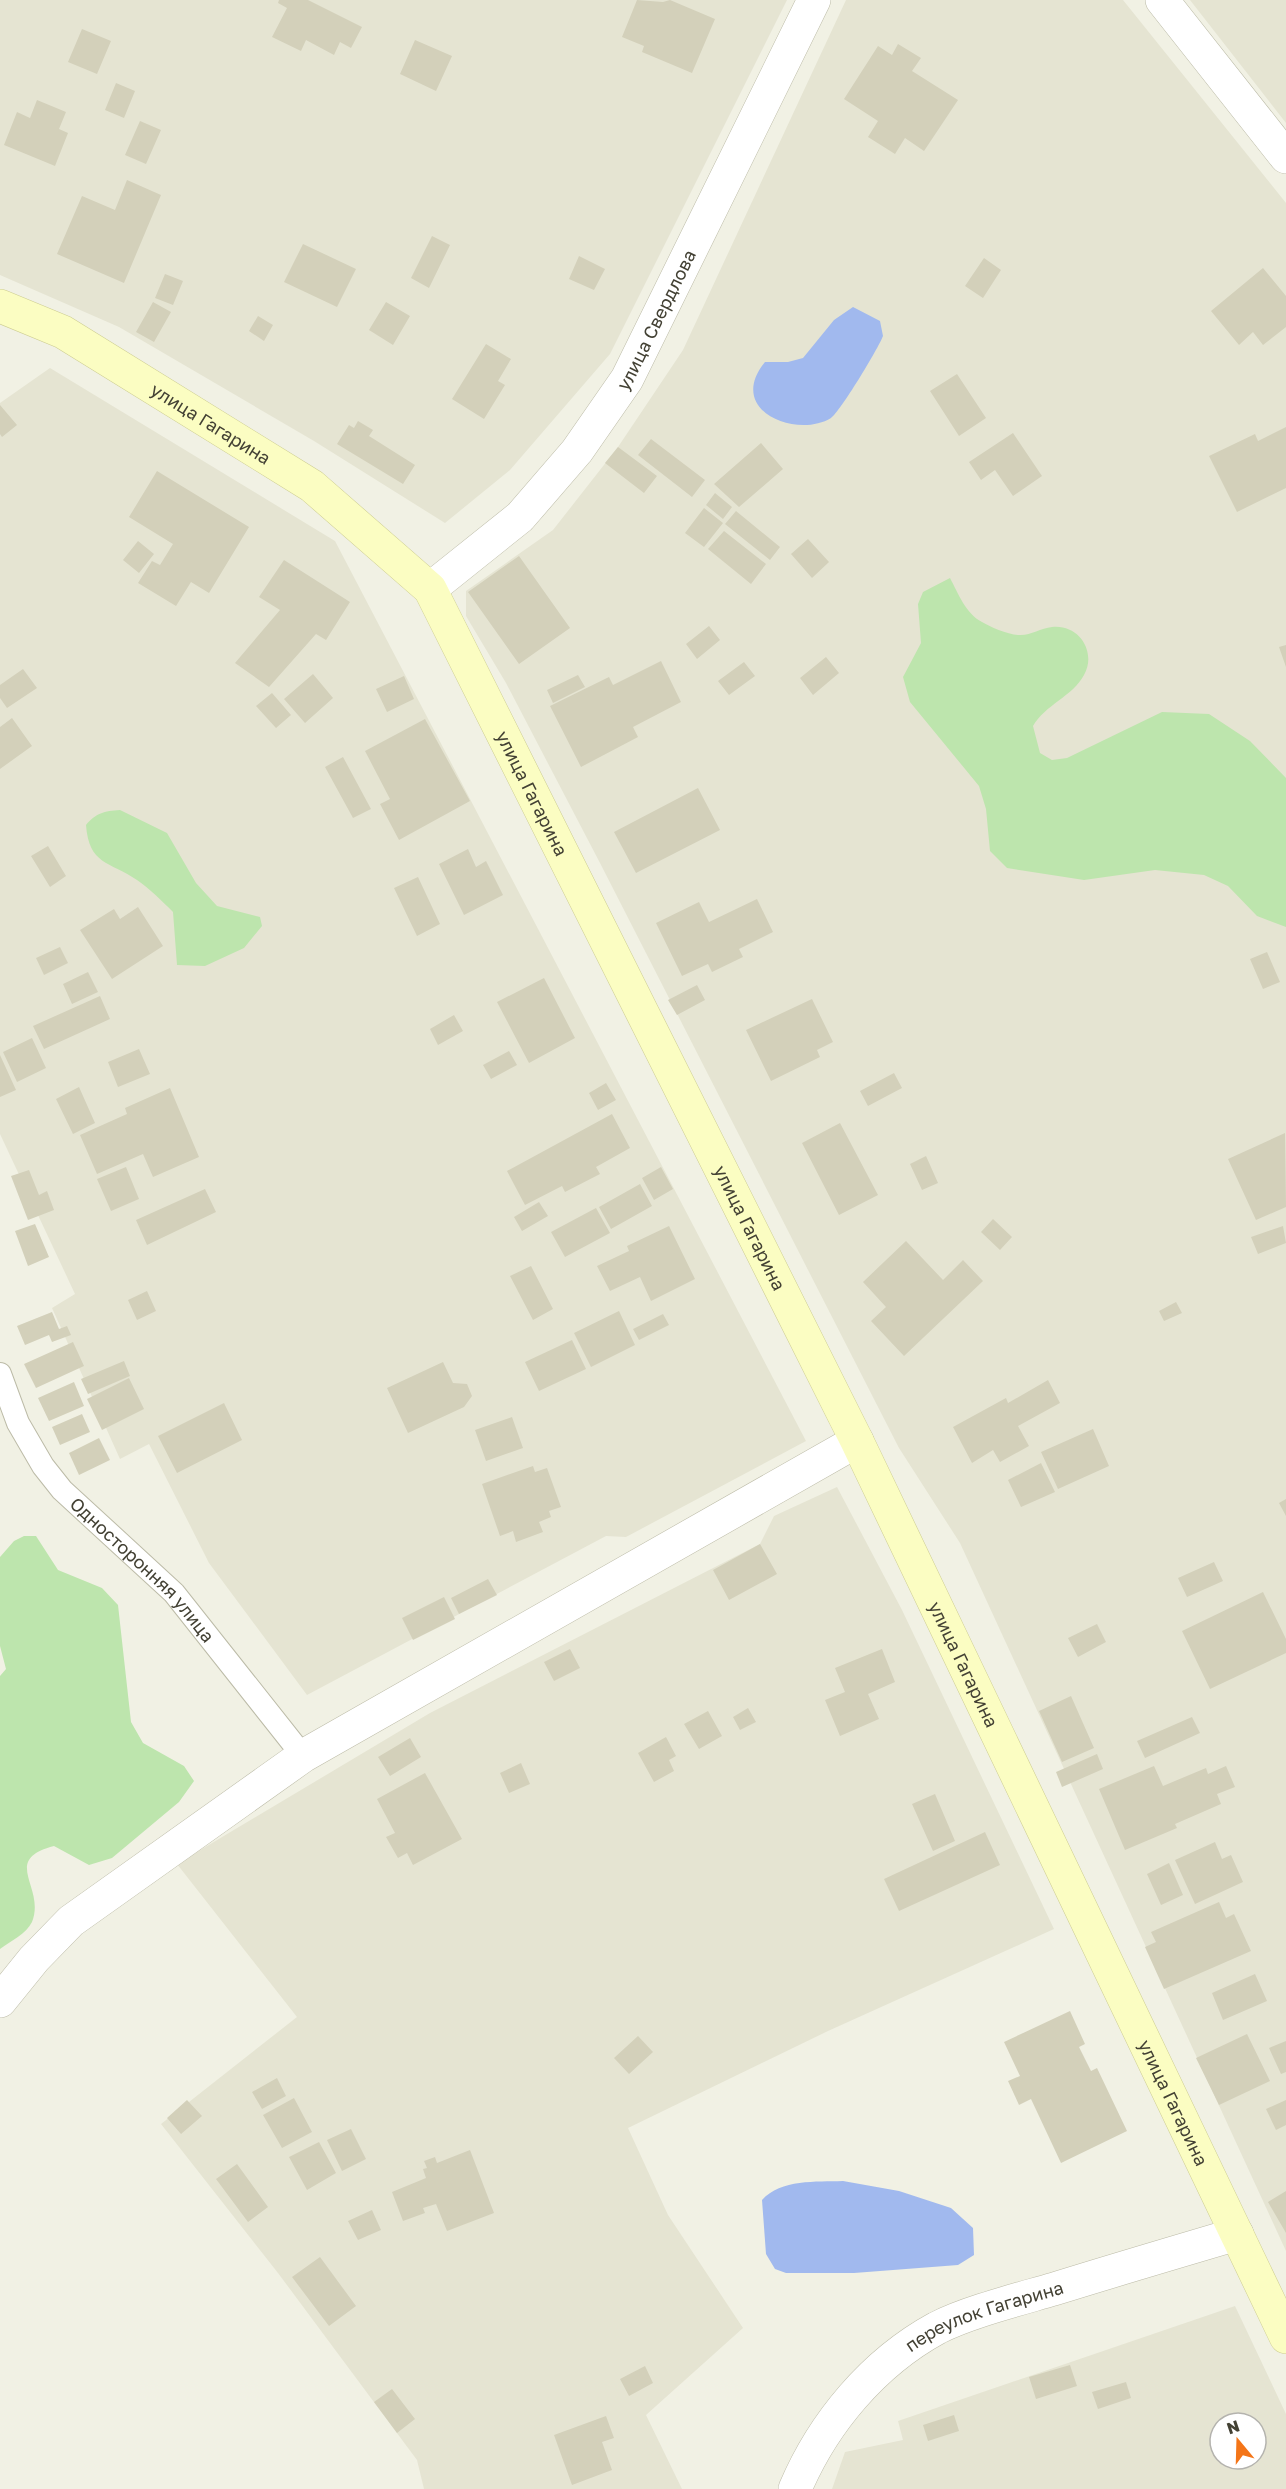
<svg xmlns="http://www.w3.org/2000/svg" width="1286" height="2489" viewBox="0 0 1286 2489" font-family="'Golos Text',sans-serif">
	<rect width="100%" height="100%" fill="#f1f1e4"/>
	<path fill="#e5e4d2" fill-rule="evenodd" d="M 0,0 L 787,0 L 610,354 L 510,470 L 445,523 L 314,441 L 119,327 L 0,275 Z
		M 846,0 L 1123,0 L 1286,203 L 1286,2251 L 960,1543 L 899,1448 L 600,863 L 506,683 L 466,616 L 466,591 L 553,530 L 618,447 L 683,350 Z
		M 1190,0 L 1286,0 L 1286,123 Z
		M 50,368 L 335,541 L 806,1441 L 626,1537 L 606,1536 L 307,1695 L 209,1563 L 149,1444 L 120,1459 L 52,1308 L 75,1294 L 0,1134 L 0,403 Z
		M 837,1487 L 902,1610 L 1054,1929 L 828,2031 L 628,2128 L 668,2215 L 743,2328 L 646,2415 L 682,2489 L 424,2489 L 417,2460 L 278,2273 L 161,2124 L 297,2017 L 177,1864 L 430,1713 L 760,1544 L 774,1516 Z
		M 1235,2306 L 1286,2414 L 1286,2489 L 832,2489 L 845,2452 L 903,2440 L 898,2421 ZM 1220,2423 L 1256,2423 L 1256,2459 L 1220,2459 Z"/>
	<path fill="#bde5ad" d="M 950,578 C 958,593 966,614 982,622 C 990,627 1011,636 1021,635 C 1031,635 1041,628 1052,627 C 1079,624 1097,652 1084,675 C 1073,696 1045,705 1033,726 L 1040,753 L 1052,760 L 1067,758 L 1162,712 L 1209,714 L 1250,741 L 1286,778 L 1286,927 L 1257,916 L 1228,886 L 1204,875 L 1155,870 L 1084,880 L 1007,868 L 990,851 L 986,809 L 979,786 L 910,702 L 903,677 L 921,643 L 918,604 L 923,592 Z
		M 120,810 L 167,833 L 196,883 L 217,906 L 260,917 L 262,926 L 244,948 L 205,966 L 177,965 L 173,912 C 162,901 150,889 137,880 C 109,861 89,865 86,825 C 96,813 104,811 120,810 Z
		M 24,1536 L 36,1536 L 58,1570 L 102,1588 L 118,1605 L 131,1722 L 143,1743 L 184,1766 L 194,1781 L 179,1802 L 112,1858 L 89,1865 L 54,1846 C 0,1860 46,1887 32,1922 C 26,1934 11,1941 0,1949 L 0,1676 L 6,1669 L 0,1646 L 0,1557 L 14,1541 Z"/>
	<path fill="#a1b9ee" d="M 853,307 L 880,321 L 883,336 C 878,349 840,412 831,418 C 797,439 725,411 765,362 L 788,362 L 803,358 L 834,320 Z
		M 843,2181 L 899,2191 L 951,2208 L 973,2228 L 974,2255 L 958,2265 L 854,2273 L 786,2273 L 775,2269 L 766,2254 L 762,2200 C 781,2179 816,2182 843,2181 Z"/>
	<path fill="#d3d0ba" d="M 279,0 L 308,0 L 362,27 L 351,48 L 340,42 L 334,55 L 306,40 L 301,51 L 272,37 L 287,8 L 278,3 Z
		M 637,0 L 663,2 L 670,0 L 715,19 L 692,73 L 642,52 L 644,46 L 622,37 Z
		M 82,29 L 111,41 L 97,74 L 68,62 Z
		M 415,40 L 452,56 L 436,91 L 400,74 Z
		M 898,44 L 921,58 L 912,71 L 958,100 L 924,151 L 905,138 L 895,154 L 868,137 L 878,121 L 844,99 L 878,46 L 892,55 Z
		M 116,83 L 135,91 L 124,118 L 105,110 Z
		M 37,100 L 66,112 L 59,129 L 68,133 L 55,166 L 4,145 L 17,112 L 30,118 Z
		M 140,121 L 161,130 L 146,164 L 125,155 Z
		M 127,180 L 161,195 L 124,283 L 57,254 L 82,196 L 115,210 Z
		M 432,236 L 450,245 L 429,288 L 411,278 Z
		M 303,244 L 356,269 L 337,307 L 284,282 Z
		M 579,256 L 605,269 L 594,290 L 569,279 Z
		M 984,258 L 1001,270 L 983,298 L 965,286 Z
		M 1263,268 L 1286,296 L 1286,327 L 1263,345 L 1253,332 L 1239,345 L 1211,311 Z
		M 165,274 L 183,281 L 173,305 L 155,298 Z
		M 153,302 L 171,312 L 154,342 L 136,332 Z
		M 386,302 L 410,316 L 393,345 L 369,330 Z
		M 258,316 L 273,325 L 264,341 L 249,331 Z
		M 486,344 L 511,359 L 498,381 L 505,385 L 484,419 L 452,399 Z
		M 957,374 L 986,418 L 959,436 L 930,391 Z
		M 0,405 L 17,425 L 2,437 L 0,434 Z
		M 358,421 L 373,430 L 369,436 L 415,465 L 403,484 L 337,444 L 349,425 L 354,428 Z
		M 1286,427 L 1286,488 L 1237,512 L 1209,456 L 1255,434 L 1258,441 Z
		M 1013,433 L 1042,476 L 1013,496 L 995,470 L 981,480 L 969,462 Z
		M 651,439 L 705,480 L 692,497 L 638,455 Z
		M 761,443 L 783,469 L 739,507 L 714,484 Z
		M 618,447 L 657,476 L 644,493 L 605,463 Z
		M 157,471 L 249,527 L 209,593 L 191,582 L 176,606 L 138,583 L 152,561 L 160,565 L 173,544 L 129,517 Z
		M 715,493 L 732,507 L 723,519 L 706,505 Z
		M 704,508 L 723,523 L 704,547 L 685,533 Z
		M 736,511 L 780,547 L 770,560 L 725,524 Z
		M 724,531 L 766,564 L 751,584 L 708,549 Z
		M 808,539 L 829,562 L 812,578 L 791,554 Z
		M 138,541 L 154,554 L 139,573 L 123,560 Z
		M 519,556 L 570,628 L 519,664 L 468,592 Z
		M 284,560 L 350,602 L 326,640 L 316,634 L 269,687 L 235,663 L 280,610 L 259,597 Z
		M 709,626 L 720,640 L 697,659 L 686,644 Z
		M 1286,645 L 1286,667 L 1279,647 Z
		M 826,657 L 839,673 L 813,695 L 800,678 Z
		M 661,661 L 681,702 L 633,727 L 638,737 L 581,767 L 550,706 L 609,677 L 613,685 Z
		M 744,662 L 755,676 L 729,695 L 718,681 Z
		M 23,669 L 37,688 L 7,708 L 0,698 L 0,685 Z
		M 313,674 L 333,698 L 305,723 L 284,699 Z
		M 578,675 L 585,687 L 553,703 L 547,690 Z
		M 404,676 L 414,699 L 387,712 L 376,689 Z
		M 272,693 L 291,715 L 276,728 L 256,706 Z
		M 12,718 L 32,746 L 0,769 L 0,727 Z
		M 425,719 L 470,801 L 399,840 L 380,804 L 390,799 L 365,751 Z
		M 343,757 L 371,809 L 353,818 L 325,767 Z
		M 698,788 L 720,830 L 636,873 L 614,832 Z
		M 48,846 L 66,876 L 50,887 L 31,856 Z
		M 468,849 L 476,867 L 486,861 L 503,895 L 464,915 L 439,864 Z
		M 418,877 L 440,924 L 417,936 L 394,888 Z
		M 757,899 L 773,932 L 739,949 L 743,957 L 712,972 L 708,964 L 682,976 L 656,923 L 699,902 L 709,922 Z
		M 138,907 L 163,946 L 112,979 L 80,930 L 114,909 L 120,919 Z
		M 60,947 L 68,963 L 44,975 L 36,958 Z
		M 1267,952 L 1280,982 L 1263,989 L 1250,959 Z
		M 88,972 L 98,992 L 72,1004 L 63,984 Z
		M 544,978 L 575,1038 L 529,1063 L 497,1002 Z
		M 697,985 L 705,1000 L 677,1015 L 668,1000 Z
		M 100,996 L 110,1019 L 44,1049 L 33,1026 Z
		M 812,999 L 833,1042 L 817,1050 L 820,1057 L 771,1081 L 746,1030 Z
		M 454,1015 L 463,1031 L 438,1045 L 430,1029 Z
		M 32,1038 L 46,1068 L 17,1082 L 3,1052 Z
		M 139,1049 L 150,1074 L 118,1087 L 108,1062 Z
		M 509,1051 L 517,1065 L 491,1079 L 483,1065 Z
		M 0,1055 L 16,1090 L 0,1097 Z
		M 894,1073 L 902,1088 L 868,1106 L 860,1091 Z
		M 606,1083 L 616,1100 L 598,1110 L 589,1093 Z
		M 79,1087 L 95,1123 L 73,1134 L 56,1099 Z
		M 170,1088 L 199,1157 L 153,1177 L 143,1154 L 97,1174 L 80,1135 L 127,1114 L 125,1108 Z
		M 612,1114 L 630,1148 L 596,1167 L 600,1174 L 565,1192 L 562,1186 L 525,1205 L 507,1171 Z
		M 840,1123 L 878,1195 L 839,1215 L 802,1143 Z
		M 1285,1133 L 1286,1207 L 1256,1220 L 1228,1159 Z
		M 926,1156 L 938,1183 L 922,1190 L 910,1164 Z
		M 126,1167 L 139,1199 L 111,1211 L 97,1179 Z
		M 661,1167 L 673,1189 L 654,1200 L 642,1178 Z
		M 29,1170 L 39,1195 L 47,1191 L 54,1210 L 28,1220 L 11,1176 Z
		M 640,1184 L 652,1206 L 611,1229 L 599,1207 Z
		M 205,1189 L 216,1212 L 147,1245 L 136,1220 Z
		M 539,1202 L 548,1216 L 522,1231 L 514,1217 Z
		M 596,1208 L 610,1233 L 565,1257 L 551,1232 Z
		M 993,1219 L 1012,1237 L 1000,1250 L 981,1232 Z
		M 35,1224 L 49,1257 L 28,1266 L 15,1231 Z
		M 669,1226 L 695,1279 L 651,1301 L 640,1277 L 610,1291 L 597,1266 L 629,1251 L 627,1246 Z
		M 1283,1226 L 1286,1243 L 1258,1254 L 1251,1237 Z
		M 906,1241 L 943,1280 L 963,1260 L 983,1281 L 904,1356 L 871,1321 L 886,1307 L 863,1282 Z
		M 531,1266 L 553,1309 L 533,1320 L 510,1276 Z
		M 147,1291 L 156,1311 L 137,1320 L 128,1300 Z
		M 1176,1302 L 1182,1313 L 1164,1321 L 1159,1311 Z
		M 619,1311 L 635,1345 L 591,1367 L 574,1333 Z
		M 52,1312 L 59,1329 L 67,1326 L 71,1335 L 52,1342 L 49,1335 L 25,1345 L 17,1326 Z
		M 663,1314 L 669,1325 L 639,1340 L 633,1329 Z
		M 572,1340 L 586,1369 L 539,1391 L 525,1362 Z
		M 73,1342 L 84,1366 L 36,1388 L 24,1364 Z
		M 124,1361 L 130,1376 L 88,1394 L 81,1379 Z
		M 443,1362 L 453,1383 L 467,1384 L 472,1396 L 464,1407 L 408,1433 L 387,1388 Z
		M 129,1378 L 144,1409 L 102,1430 L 87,1399 Z
		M 1048,1380 L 1060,1403 L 1018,1426 L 1029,1446 L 1000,1462 L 993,1450 L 972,1463 L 953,1427 L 1006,1398 L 1008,1403 Z
		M 74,1382 L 84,1406 L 49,1421 L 38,1398 Z
		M 224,1403 L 242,1440 L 177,1473 L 158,1436 Z
		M 82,1414 L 90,1432 L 60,1445 L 52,1427 Z
		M 512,1417 L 523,1448 L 486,1461 L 475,1430 Z
		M 1093,1429 L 1109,1466 L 1058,1489 L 1041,1452 Z
		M 99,1438 L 110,1460 L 79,1475 L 69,1453 Z
		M 1041,1463 L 1055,1492 L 1021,1507 L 1008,1480 Z
		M 533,1466 L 535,1472 L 547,1468 L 561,1507 L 549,1511 L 551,1517 L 539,1522 L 543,1532 L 516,1542 L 513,1531 L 500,1536 L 482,1484 Z
		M 1286,1499 L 1286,1516 L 1279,1503 Z
		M 760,1544 L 777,1574 L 729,1600 L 713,1570 Z
		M 1214,1562 L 1223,1581 L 1187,1597 L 1178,1578 Z
		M 488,1579 L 497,1595 L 459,1614 L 451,1598 Z
		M 1263,1592 L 1286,1639 L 1286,1653 L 1210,1689 L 1182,1631 Z
		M 444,1597 L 455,1619 L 413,1640 L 402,1618 Z
		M 1097,1624 L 1106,1642 L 1078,1657 L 1068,1638 Z
		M 570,1649 L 580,1668 L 554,1681 L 544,1662 Z
		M 882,1649 L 895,1682 L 868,1694 L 879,1719 L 840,1736 L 825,1700 L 845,1692 L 835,1668 Z
		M 1071,1696 L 1094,1748 L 1062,1762 L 1039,1711 Z
		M 748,1708 L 756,1722 L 740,1730 L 733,1717 Z
		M 708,1711 L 722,1736 L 699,1749 L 684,1724 Z
		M 1192,1717 L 1200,1733 L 1145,1758 L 1137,1741 Z
		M 666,1737 L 676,1756 L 669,1760 L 674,1771 L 654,1782 L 638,1753 Z
		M 410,1738 L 421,1757 L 390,1776 L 378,1757 Z
		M 1097,1754 L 1103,1769 L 1062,1787 L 1056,1772 Z
		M 521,1763 L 530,1784 L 509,1793 L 500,1773 Z
		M 1154,1766 L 1163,1786 L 1206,1768 L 1208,1774 L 1226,1766 L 1235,1787 L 1217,1794 L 1221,1804 L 1175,1824 L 1177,1828 L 1125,1850 L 1099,1789 Z
		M 425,1773 L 462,1839 L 413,1865 L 407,1853 L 398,1858 L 386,1837 L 395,1833 L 377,1799 Z
		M 935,1794 L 955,1841 L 933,1851 L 912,1804 Z
		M 985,1832 L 1000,1865 L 899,1911 L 884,1879 Z
		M 1215,1842 L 1222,1859 L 1231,1855 L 1243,1882 L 1195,1904 L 1175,1860 Z
		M 1169,1863 L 1183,1895 L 1161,1905 L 1147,1874 Z
		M 1219,1902 L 1226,1918 L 1234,1914 L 1251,1951 L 1164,1989 L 1145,1947 L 1156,1942 L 1151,1932 Z
		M 1255,1974 L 1267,2001 L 1223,2020 L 1212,1993 Z
		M 1070,2011 L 1085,2044 L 1079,2047 L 1091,2071 L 1097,2068 L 1127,2131 L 1061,2163 L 1031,2099 L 1019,2105 L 1008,2081 L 1020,2076 L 1004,2042 Z
		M 1247,2034 L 1270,2081 L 1219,2105 L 1196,2058 Z
		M 638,2036 L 653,2052 L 629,2074 L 614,2058 Z
		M 1286,2041 L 1286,2072 L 1281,2074 L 1269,2048 Z
		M 277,2078 L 286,2096 L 262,2109 L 252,2092 Z
		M 294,2098 L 312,2132 L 282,2148 L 263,2115 Z
		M 187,2100 L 202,2116 L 181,2134 L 167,2118 Z
		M 1286,2100 L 1286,2125 L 1276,2130 L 1266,2109 Z
		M 351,2129 L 366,2159 L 342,2171 L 327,2140 Z
		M 319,2142 L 336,2173 L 307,2190 L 289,2157 Z
		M 470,2150 L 494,2213 L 447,2231 L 436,2204 L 423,2208 L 425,2213 L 403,2221 L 392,2192 L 426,2178 L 423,2169 L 427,2168 L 424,2161 L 435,2157 L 437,2163 Z
		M 237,2164 L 268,2207 L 248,2222 L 216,2179 Z
		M 1286,2191 L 1286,2233 L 1268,2202 Z
		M 372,2210 L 381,2230 L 358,2240 L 348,2221 Z
		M 320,2257 L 356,2306 L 329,2326 L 292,2277 Z
		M 1070,2365 L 1077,2386 L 1036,2399 L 1029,2377 Z
		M 645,2366 L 653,2383 L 629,2396 L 620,2379 Z
		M 1126,2382 L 1131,2398 L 1098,2409 L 1092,2392 Z
		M 392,2389 L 415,2419 L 397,2433 L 374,2402 Z
		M 954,2415 L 959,2431 L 928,2441 L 923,2425 Z
		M 606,2416 L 614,2438 L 602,2442 L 612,2470 L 572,2485 L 554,2435 Z"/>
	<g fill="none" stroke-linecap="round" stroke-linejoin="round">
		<g stroke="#bcbba7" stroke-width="24">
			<g id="service">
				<path id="s1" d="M 0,1374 L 18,1423 L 43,1466 L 62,1490 L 174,1593 L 303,1756"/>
			</g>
		</g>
		<g stroke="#bcbba7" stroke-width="34">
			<g id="minor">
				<path d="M 1162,0 L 1286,157"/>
				<path id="s2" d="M 430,589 L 520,517 L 577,451 L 627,379 L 814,0"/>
				<path d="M 0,2001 L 34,1959 L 71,1921 L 303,1756 L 857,1441"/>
				<path id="s3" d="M 795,2489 C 823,2423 873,2363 937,2328 C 968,2312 1020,2299 1054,2289 C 1115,2270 1176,2252 1237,2234"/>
			</g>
		</g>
		<g stroke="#cdcd92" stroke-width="34">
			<g id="secondary">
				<path id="s4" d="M 0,306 L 63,332 L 312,486 L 430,589 L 857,1441 L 1286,2337"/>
			</g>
		</g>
		<use href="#service" stroke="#fff" stroke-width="22"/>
		<use href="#minor" stroke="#fff" stroke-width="33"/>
		<use href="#secondary" stroke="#fbfdc2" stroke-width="33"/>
	</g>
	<g text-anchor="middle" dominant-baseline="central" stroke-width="6" stroke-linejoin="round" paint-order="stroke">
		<g font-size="18" fill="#434134" stroke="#fff">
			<text stroke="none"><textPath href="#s2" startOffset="356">улица Свердлова</textPath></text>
			<text stroke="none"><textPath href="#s4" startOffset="242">улица Гагарина</textPath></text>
			<text stroke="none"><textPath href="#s4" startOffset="746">улица Гагарина</textPath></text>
			<text stroke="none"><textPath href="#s4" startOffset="1232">улица Гагарина</textPath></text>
			<text stroke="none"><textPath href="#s1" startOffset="246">Односторонняя улица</textPath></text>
			<text stroke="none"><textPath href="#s4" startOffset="1718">улица Гагарина</textPath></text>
			<text stroke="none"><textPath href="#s4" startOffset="2204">улица Гагарина</textPath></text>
			<text stroke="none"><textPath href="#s3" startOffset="267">переулок Гагарина</textPath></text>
		</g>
	</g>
	<g transform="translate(1238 2441) rotate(341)"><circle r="28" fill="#ffffff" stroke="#b4b3ae" stroke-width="1.5"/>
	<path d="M0-4.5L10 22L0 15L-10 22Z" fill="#f47518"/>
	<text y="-9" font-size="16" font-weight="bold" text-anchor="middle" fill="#434134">N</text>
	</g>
</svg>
